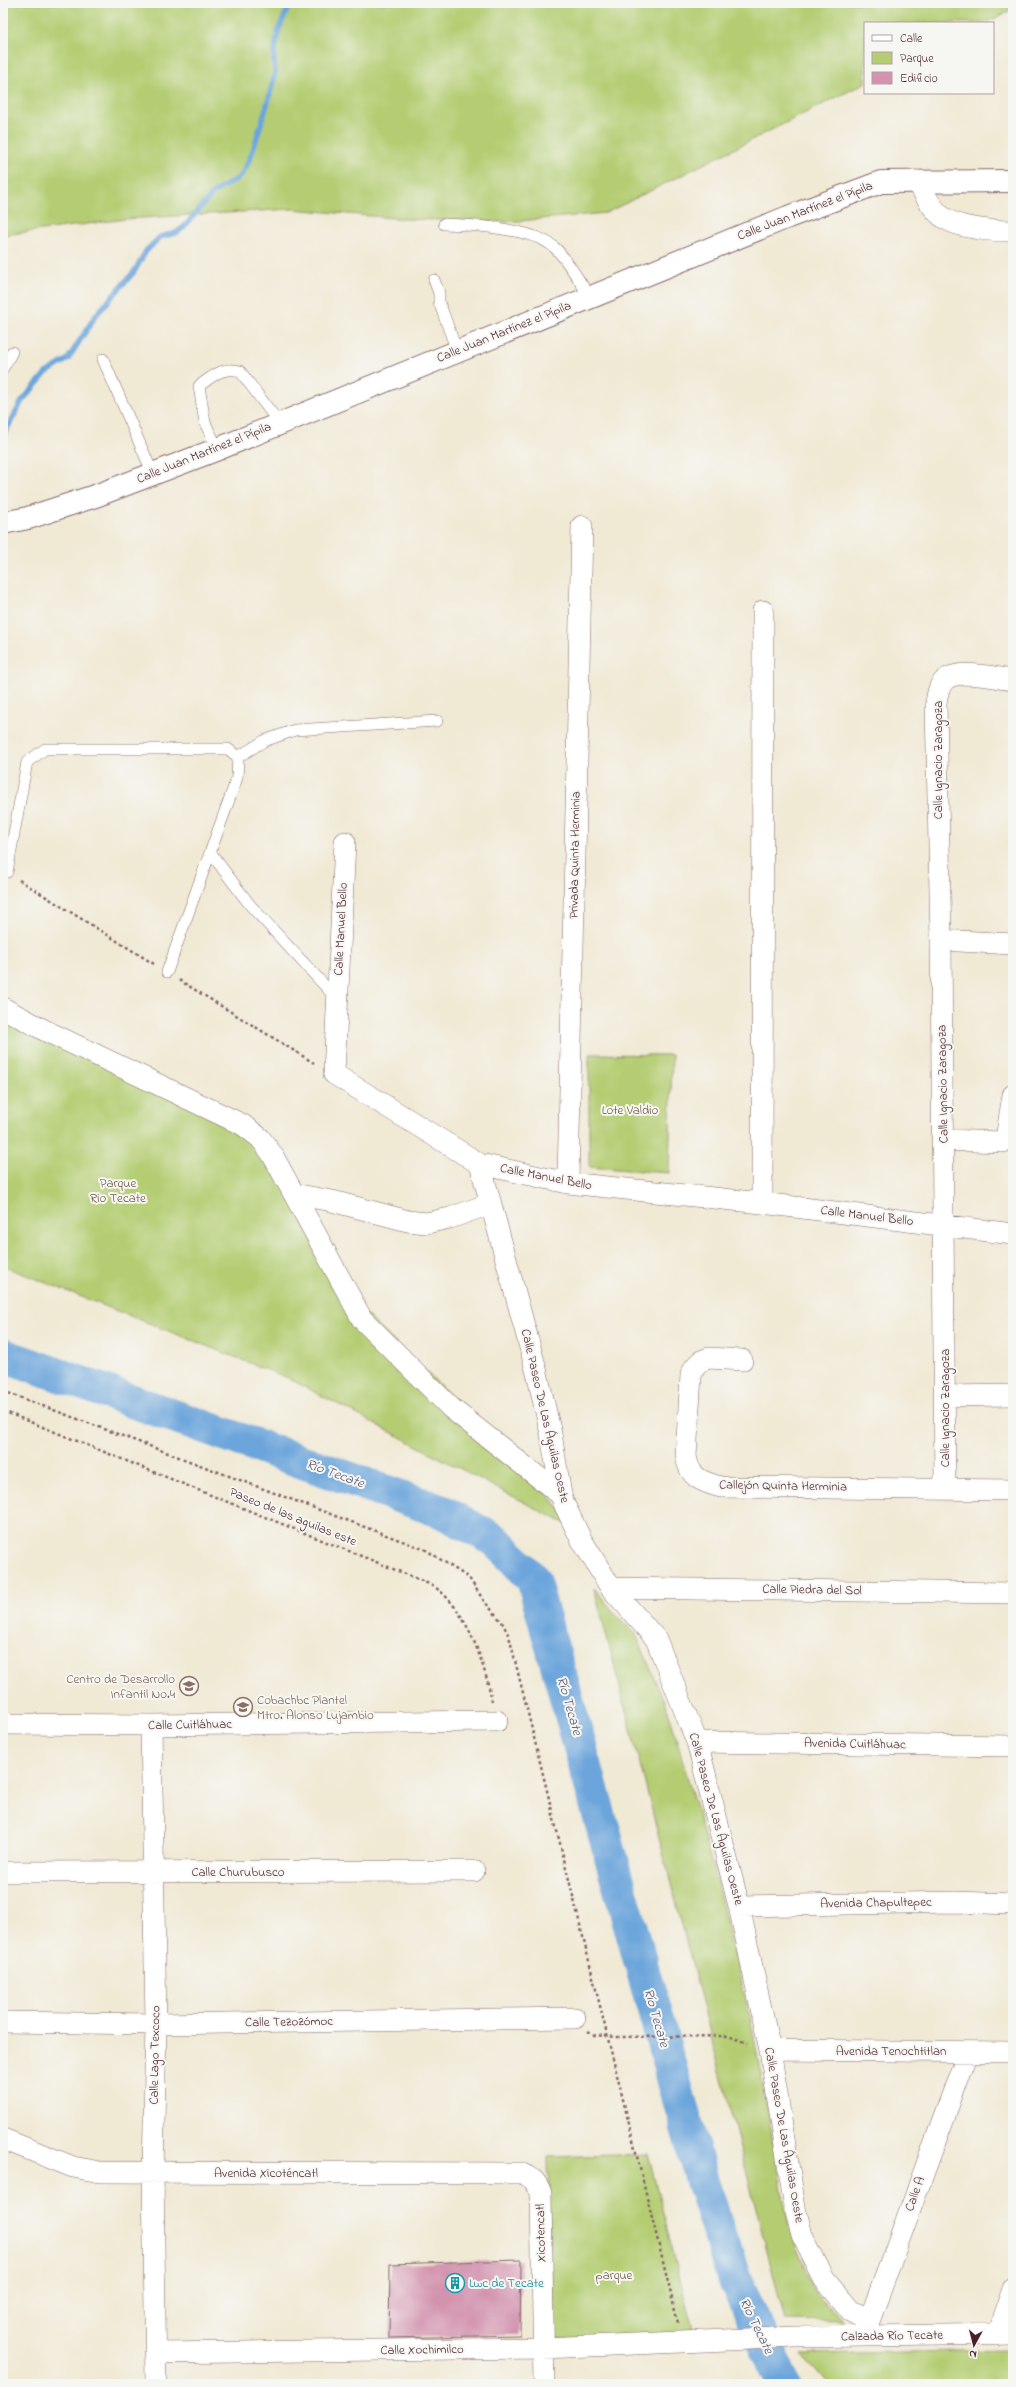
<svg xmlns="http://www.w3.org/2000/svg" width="1016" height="2387" viewBox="0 0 1016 2387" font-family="'Indie Flower',sans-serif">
	<rect width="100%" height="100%" fill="#f6f6f2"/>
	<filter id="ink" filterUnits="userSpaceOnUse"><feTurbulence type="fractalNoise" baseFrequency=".025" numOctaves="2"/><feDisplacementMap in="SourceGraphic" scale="8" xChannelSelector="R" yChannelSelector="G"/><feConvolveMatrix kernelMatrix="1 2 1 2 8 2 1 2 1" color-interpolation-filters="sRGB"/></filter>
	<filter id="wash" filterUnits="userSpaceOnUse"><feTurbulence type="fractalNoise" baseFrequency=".012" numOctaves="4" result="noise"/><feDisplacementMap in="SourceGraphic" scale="16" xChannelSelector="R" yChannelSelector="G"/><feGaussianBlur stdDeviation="0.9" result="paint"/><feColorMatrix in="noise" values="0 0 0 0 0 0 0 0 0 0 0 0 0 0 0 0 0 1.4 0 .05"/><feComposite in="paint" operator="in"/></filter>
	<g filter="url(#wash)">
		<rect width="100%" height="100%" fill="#f0e9d4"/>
		<path fill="#b4cd72" stroke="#7f764e" d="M 3,3 L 1013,3 L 1013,9 L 986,23 L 865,23 L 865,83 L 606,213 L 508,222 L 405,219 L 292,209 L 126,219 L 3,235 Z
			M 3,1005 L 265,1146 L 335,1285 L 532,1473 L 575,1529 L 288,1378 L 3,1266 Z
			M 589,1054 L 672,1055 L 669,1173 L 589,1167 Z
			M 594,1588 L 617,1616 L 636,1634 L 670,1716 L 713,1868 L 751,2021 L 789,2228 L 808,2277 L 816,2293 L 844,2321 L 785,2320 Z
			M 648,2154 L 695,2338 L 552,2339 L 548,2157 Z
			M 1013,2350 L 1013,2384 L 828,2384 L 802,2354 Z"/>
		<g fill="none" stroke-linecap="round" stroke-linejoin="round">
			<path stroke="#6ca5db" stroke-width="5.5" d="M 3,436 L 22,401 L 46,373 L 68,359 L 96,315 L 134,272 L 146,251 L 160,237 L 176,233 L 184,227 L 214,192 L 241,176 L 251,156 L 267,105 L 275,74 L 274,54 L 279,28 L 291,3"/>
			<path stroke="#6ca5db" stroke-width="34" d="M 3,1355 L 443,1512 L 495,1540 L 533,1579 L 702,2181 L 735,2281 L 784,2384"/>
		</g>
		<g id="blocks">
			<path fill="#d393af" d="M 521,2260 L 520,2335 L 389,2338 L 390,2264 Z"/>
		</g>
	</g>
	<g filter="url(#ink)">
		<use href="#blocks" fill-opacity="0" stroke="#846666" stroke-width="1"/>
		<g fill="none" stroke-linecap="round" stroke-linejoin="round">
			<g stroke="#846666" stroke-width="12">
				<path id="service" d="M 444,224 C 473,225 532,228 554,247 C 568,260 579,281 590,297
					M 434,280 L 439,293 L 439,302 L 457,351
					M 103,359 L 153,474
					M 3,368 L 12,352
					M 218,449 L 205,423 L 199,386 C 213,376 223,366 240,371 L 279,423
					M 238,757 L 264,741 L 295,730 L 437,721
					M 210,852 L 250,905 L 338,1000
					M 7,872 L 27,762 L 45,749 L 228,749 L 238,757 L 237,778 L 167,972"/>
			</g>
			<g stroke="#846666" stroke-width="22">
				<path id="minor" d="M 917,181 C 923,191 929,204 937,212 C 952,229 992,231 1013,231
					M 345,842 L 334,1074 L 480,1164 L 568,1183 L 762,1203 L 1013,1234
					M 941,940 L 1013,944
					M 3,1008 L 46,1031 L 243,1125 L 260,1138 L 272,1154 L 362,1319 L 451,1408 L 561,1495
					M 944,1140 L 1003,1142 L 1006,1139 L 1013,1095
					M 480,1164 L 537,1373 L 551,1434 L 561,1495 L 565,1506 L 581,1539 L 611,1588 L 656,1639 L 697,1742 L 739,1906 L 770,2050 L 795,2208 L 802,2235 L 824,2279 L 851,2311 L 868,2321
					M 568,1183 L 582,526
					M 294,1194 L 332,1201 L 408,1221 L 426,1223 L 450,1218 L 489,1204
					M 762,1203 L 763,611
					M 742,1360 L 709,1358 L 701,1361 L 695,1367 L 691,1375 L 686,1456 C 689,1477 701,1482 721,1487 L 1013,1490
					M 945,1396 L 1013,1395
					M 945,1489 L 941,940 L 936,704 C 937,696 938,686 945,680 C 958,668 996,678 1013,680
					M 611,1588 L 1013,1593
					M 3,1724 L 151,1725 L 497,1721
					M 151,1725 L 156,2024 L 153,2173 L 156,2384
					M 697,1742 L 1013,1746
					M 3,1872 L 474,1871
					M 739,1906 L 955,1902 L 1013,1904
					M 3,2022 L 156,2024 L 575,2018
					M 770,2050 L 1013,2052
					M 3,2139 L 73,2167 L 100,2172 L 521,2173 C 532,2177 537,2182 541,2193 L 544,2384
					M 864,2335 L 968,2052
					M 997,2335 L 1013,2289
					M 156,2353 L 543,2348 L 795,2337 L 1013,2334"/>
			</g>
			<g stroke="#846666" stroke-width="24">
				<path id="secondary" d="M 3,523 L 28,518 L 98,495 L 218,449 L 788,217 L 881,182 L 1013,181"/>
			</g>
			<path stroke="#846666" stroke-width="2.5" stroke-dasharray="3 3" stroke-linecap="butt" d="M 19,880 L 154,964
				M 179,980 L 314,1063
				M 3,1391 L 426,1550 L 469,1578 L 484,1601 L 502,1622 L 509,1636 L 678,2323
				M 3,1411 L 418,1579 C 425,1582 434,1586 440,1591 C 470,1617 484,1664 492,1701
				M 588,2031 L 594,2035 L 616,2037 L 728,2036 L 748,2043"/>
			<use href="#service" stroke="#fff" stroke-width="11"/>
			<use href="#minor" stroke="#fff" stroke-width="21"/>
			<use href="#secondary" stroke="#fff" stroke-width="22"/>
		</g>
	</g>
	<defs>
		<g id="school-ring" transform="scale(1)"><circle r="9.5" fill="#f6f6f2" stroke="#8d6e63" stroke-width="1.5"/><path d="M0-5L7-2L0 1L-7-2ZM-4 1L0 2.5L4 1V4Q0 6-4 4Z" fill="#8d6e63"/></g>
		<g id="university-ring" transform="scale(1)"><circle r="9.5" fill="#f6f6f2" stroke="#8d6e63" stroke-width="1.5"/><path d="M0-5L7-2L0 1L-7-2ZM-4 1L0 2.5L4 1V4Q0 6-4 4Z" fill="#8d6e63"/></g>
		<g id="building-ring" transform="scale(1)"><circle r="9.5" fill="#f6f6f2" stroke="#0f9aa8" stroke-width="1.5"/><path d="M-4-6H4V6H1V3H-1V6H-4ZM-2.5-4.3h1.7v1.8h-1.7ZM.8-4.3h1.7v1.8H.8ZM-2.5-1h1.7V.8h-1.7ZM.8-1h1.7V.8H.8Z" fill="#0f9aa8"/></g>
	</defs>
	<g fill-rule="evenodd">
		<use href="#school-ring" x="189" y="1686"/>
		<use href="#university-ring" x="243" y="1707"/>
		<use href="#building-ring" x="455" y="2283"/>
	</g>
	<g text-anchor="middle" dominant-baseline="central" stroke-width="4" stroke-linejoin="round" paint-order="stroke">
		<g font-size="13" fill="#4a1f2b" stroke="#f6f6f2">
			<text transform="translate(805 211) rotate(-21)">Calle Juan Martínez el Pípila</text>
			<text transform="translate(504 332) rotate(-22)">Calle Juan Martínez el Pípila</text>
			<text transform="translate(204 453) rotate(-22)">Calle Juan Martínez el Pípila</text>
			<text transform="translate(938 760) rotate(-90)">Calle Ignacio Zaragoza</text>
			<text transform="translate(575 855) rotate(-89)">Privada Quinta Herminia</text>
			<text transform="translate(341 929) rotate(-87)">Calle Manuel Bello</text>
			<text transform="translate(943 1084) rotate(-91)">Calle Ignacio Zaragoza</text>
			<text transform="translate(546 1177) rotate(11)">Calle Manuel Bello</text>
			<text transform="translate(867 1216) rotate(7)">Calle Manuel Bello</text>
			<text transform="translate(945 1408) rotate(-90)">Calle Ignacio Zaragoza</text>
			<text transform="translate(545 1416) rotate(77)">Calle Paseo De Las Águilas Oeste</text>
			<text transform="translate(783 1486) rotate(1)">Callejón Quinta Herminia</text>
			<text transform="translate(293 1517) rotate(22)">Paseo de las aguilas este</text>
			<text transform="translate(812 1590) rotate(1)">Calle Piedra del Sol</text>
			<text transform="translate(190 1725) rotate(-1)">Calle Cuitláhuac</text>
			<text transform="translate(855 1744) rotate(1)">Avenida Cuitláhuac</text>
			<text transform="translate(716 1819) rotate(75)">Calle Paseo De Las Águilas Oeste</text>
			<text x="238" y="1872">Calle Churubusco</text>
			<text transform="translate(876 1903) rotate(-1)">Avenida Chapultepec</text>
			<text transform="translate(289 2022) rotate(-1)">Calle Tezozómoc</text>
			<text x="891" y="2051">Avenida Tenochtitlan</text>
			<text transform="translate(155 2055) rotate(-89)">Calle Lago Texcoco</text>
			<text transform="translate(784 2135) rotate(80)">Calle Paseo De Las Águilas Oeste</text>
			<text x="266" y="2173">Avenida Xicoténcatl</text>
			<text transform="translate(915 2194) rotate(-70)">Calle A</text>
			<text transform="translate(541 2233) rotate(-91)">Xicotencatl</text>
			<text transform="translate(892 2336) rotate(-1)">Calzada Río Tecate</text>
			<text transform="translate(422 2350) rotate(-1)">Calle Xochimilco</text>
		</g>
		<g font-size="13" fill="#6a5340" stroke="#f6f6f2">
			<text x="630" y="1110">Lote Valdio</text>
			<text x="118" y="1183">Parque<tspan x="118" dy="15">Rio Tecate</tspan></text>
			<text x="614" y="2275">parque</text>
		</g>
		<g font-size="13" fill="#785e54" stroke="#f6f6f2" text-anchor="end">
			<text x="175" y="1679">Centro de Desarrollo<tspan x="175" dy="15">Infantil No.4</tspan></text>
			<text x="257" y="1700" text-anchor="start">Cobachbc Plantel<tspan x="257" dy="15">Mtro. Alonso Lujambio</tspan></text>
		</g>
		<g font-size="13" fill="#0d838f" stroke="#f6f6f2" text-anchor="start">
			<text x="469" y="2283">Lwc de Tecate</text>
		</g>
		<g font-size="14" font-style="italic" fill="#585571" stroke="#f6f6f2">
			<text transform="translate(335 1474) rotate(20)">Río Tecate</text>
			<text transform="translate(569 1706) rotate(74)">Río Tecate</text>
			<text transform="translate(656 2018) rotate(74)">Río Tecate</text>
			<text transform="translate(756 2326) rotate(64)">Río Tecate</text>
		</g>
	</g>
	<rect width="1016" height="2387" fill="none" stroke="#f6f6f2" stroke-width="16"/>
	<rect x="864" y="22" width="130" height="72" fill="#f6f6f2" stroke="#b1a0a2"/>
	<rect x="872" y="35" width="20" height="6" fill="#ffffff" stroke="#b1a0a2"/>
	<text x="900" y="42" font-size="12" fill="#4a1f2b">Calle</text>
	<rect x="872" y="52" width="20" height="12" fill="#b4cd72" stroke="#b1a0a2"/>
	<text x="900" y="62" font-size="12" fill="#4a1f2b">Parque</text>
	<rect x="872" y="72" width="20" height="12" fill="#d393af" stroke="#b1a0a2"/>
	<text x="900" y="82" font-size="12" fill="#4a1f2b">Edificio</text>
	<g transform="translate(974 2345) rotate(187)" stroke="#f6f6f2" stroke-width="3" paint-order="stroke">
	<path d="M0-3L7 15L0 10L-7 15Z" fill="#4a1f2b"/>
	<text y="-6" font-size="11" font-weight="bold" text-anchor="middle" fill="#4a1f2b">N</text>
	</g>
</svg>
